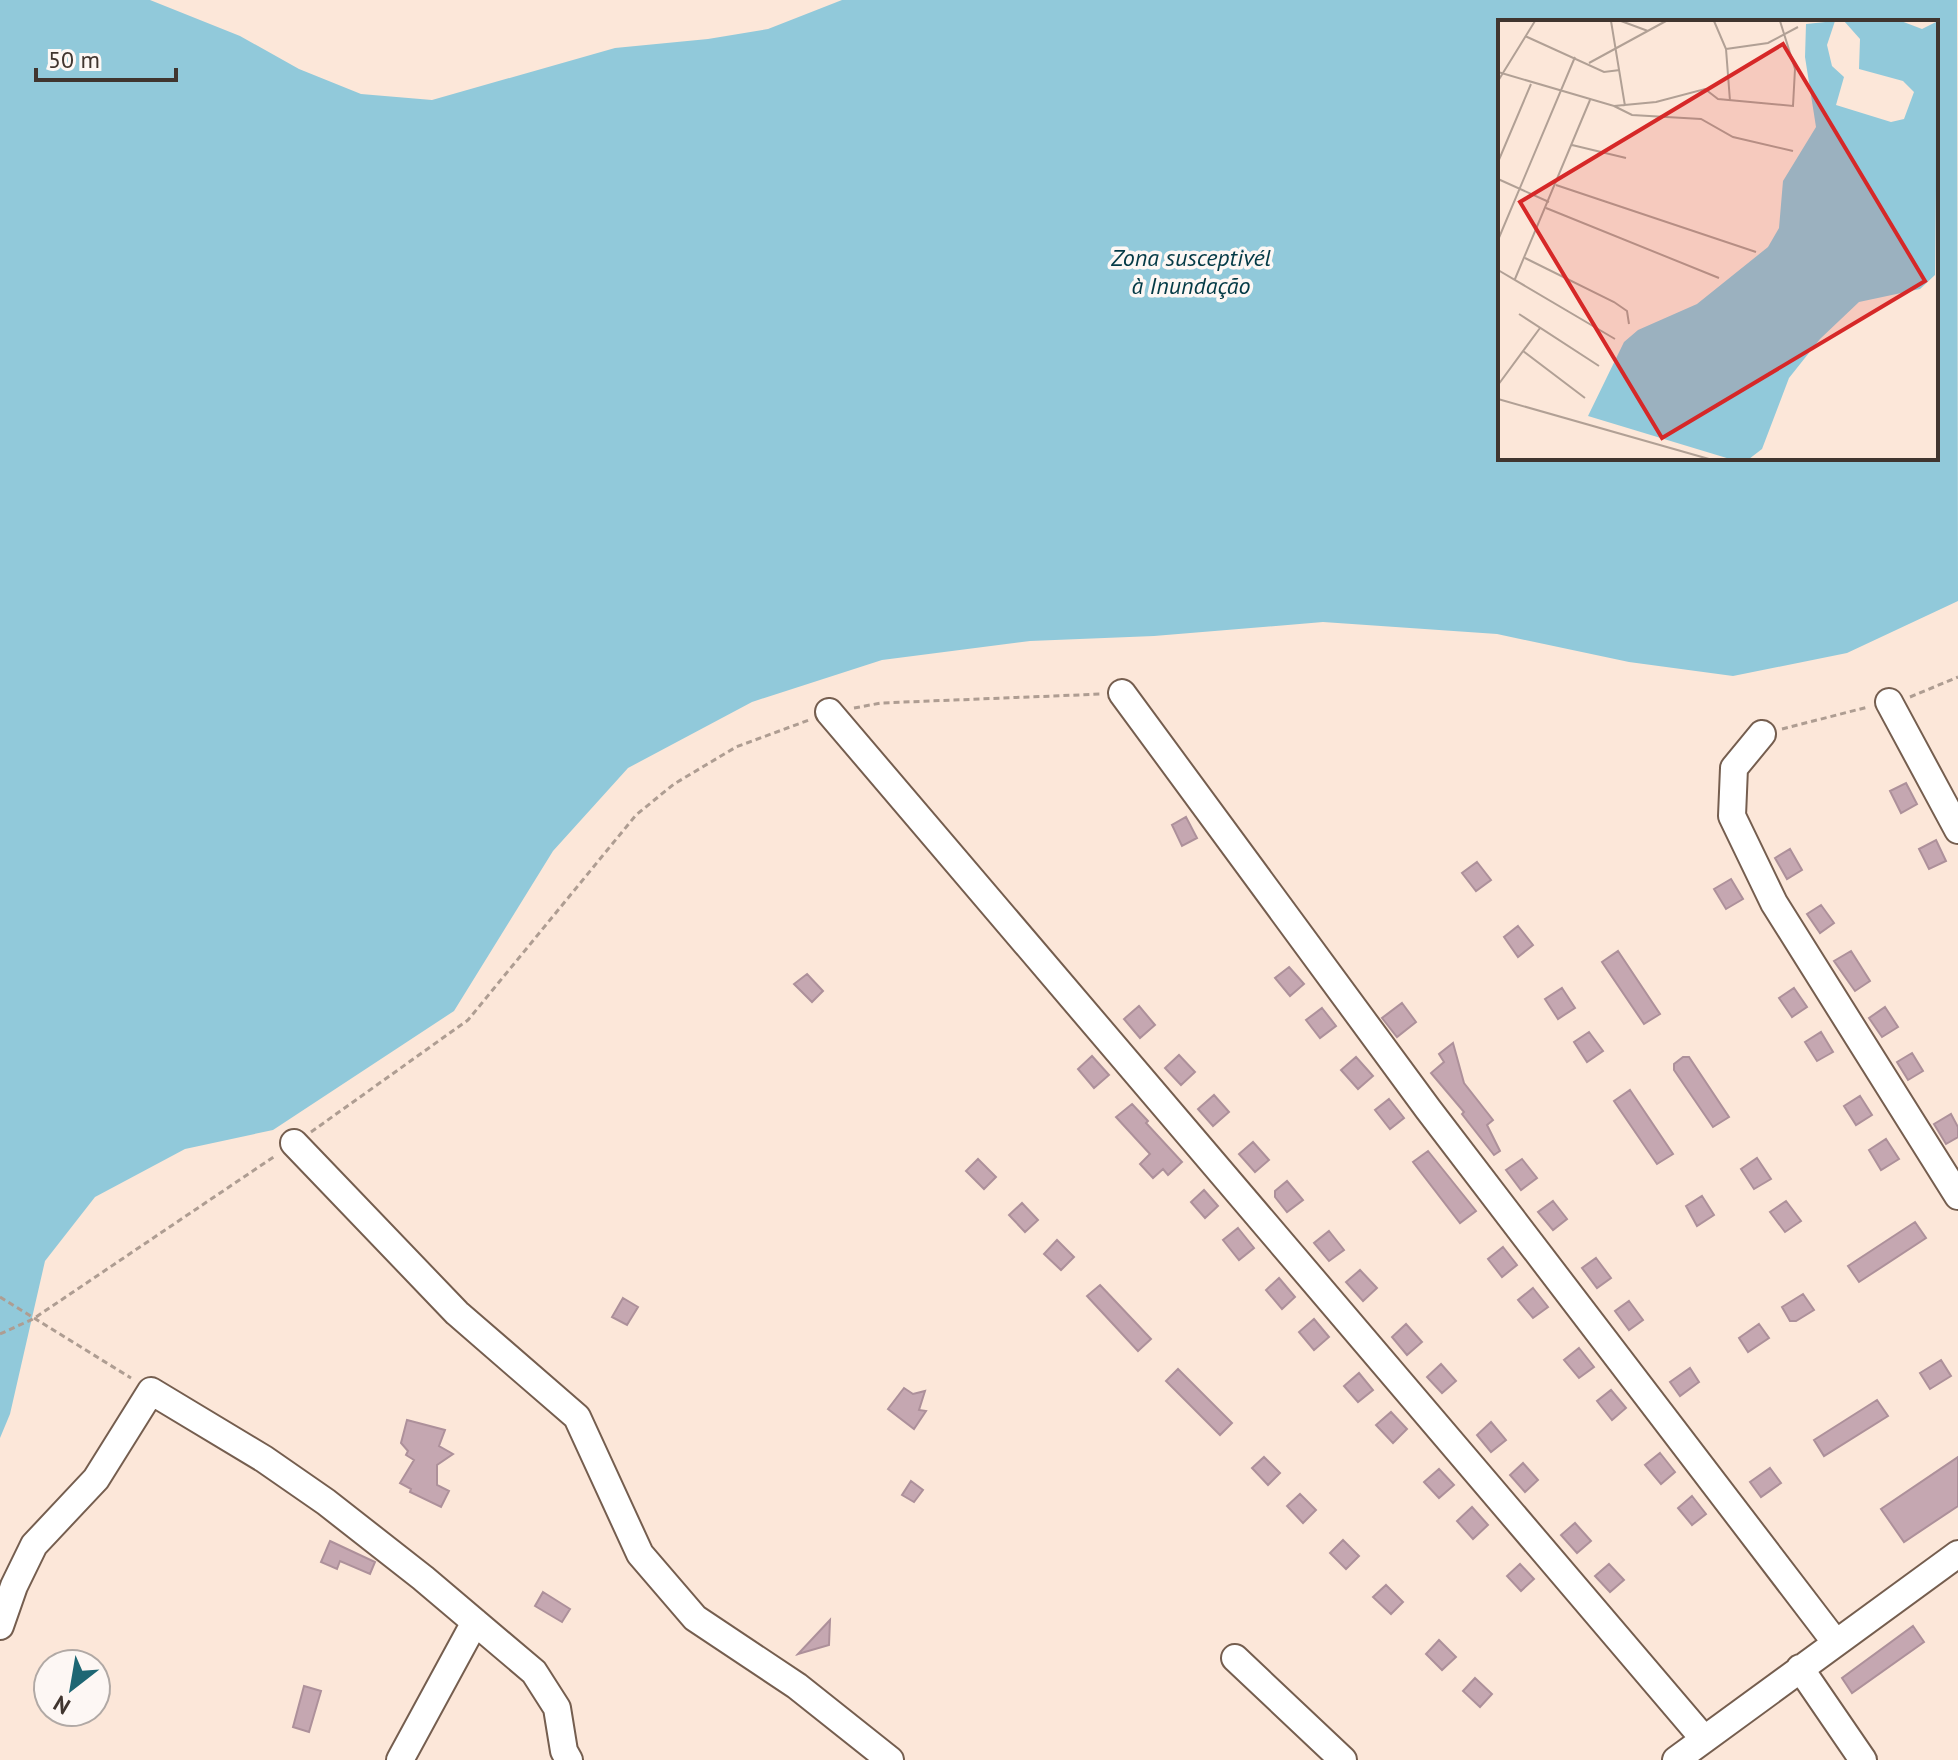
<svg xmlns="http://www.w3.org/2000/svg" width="1958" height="1760" viewBox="0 0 1958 1760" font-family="'PT Sans',sans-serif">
	<rect width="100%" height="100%" fill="#fce7d9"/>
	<path fill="#91c9da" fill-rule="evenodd" d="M 0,0 L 150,0 L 240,36 L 299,69 L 361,94 L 432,100 L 615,48 L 708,39 L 768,29 L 842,0 L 1957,0 L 1958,601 L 1847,653 L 1733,676 L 1629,662 L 1497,634 L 1323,622 L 1154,636 L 1030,641 L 882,660 L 752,702 L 628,768 L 553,851 L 454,1011 L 273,1130 L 185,1149 L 95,1197 L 45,1261 L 10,1414 L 0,1438 ZM 1500,22 L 1936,22 L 1936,458 L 1500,458 Z"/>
	<path fill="#c5a7b1" stroke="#ad909a" stroke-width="2" d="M 1906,783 L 1917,804 L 1901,813 L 1890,791 Z
		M 1186,817 L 1197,838 L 1182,846 L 1172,825 Z
		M 1936,840 L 1946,861 L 1929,869 L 1919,849 Z
		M 1790,849 L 1802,870 L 1787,879 L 1775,858 Z
		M 1477,862 L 1491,880 L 1476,891 L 1462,873 Z
		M 1731,879 L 1743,899 L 1726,909 L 1714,889 Z
		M 1821,905 L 1834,923 L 1820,933 L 1807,914 Z
		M 1518,926 L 1533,945 L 1518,957 L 1504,937 Z
		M 1618,951 L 1660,1014 L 1644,1024 L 1602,962 Z
		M 1851,951 L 1870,981 L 1855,991 L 1834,961 Z
		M 1289,967 L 1304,984 L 1290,996 L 1275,978 Z
		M 807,974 L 823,991 L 812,1002 L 794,984 Z
		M 1562,988 L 1575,1008 L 1558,1019 L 1545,999 Z
		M 1794,988 L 1807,1007 L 1792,1017 L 1779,998 Z
		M 1402,1003 L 1416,1022 L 1397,1037 L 1382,1018 Z
		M 1139,1006 L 1155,1025 L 1140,1038 L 1124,1019 Z
		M 1885,1007 L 1898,1027 L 1882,1037 L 1869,1018 Z
		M 1322,1008 L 1336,1026 L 1320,1038 L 1306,1020 Z
		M 1589,1032 L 1603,1051 L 1587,1062 L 1574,1042 Z
		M 1821,1032 L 1833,1052 L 1817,1061 L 1805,1042 Z
		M 1453,1043 L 1464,1083 L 1493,1120 L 1487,1125 L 1500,1151 L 1494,1155 L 1462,1114 L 1464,1112 L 1431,1073 L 1444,1062 L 1439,1054 Z
		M 1912,1053 L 1923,1071 L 1908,1080 L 1897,1062 Z
		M 1179,1055 L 1195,1072 L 1181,1085 L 1165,1068 Z
		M 1092,1056 L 1109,1075 L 1094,1088 L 1078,1069 Z
		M 1356,1057 L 1373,1076 L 1358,1089 L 1341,1070 Z
		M 1683,1057 L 1689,1057 L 1729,1117 L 1713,1127 L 1674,1070 L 1674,1064 Z
		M 1630,1090 L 1673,1154 L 1657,1164 L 1614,1101 Z
		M 1214,1095 L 1229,1112 L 1213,1126 L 1198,1109 Z
		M 1860,1096 L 1872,1115 L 1856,1125 L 1844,1106 Z
		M 1389,1099 L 1404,1118 L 1390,1129 L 1375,1110 Z
		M 1132,1104 L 1148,1121 L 1146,1123 L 1182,1162 L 1168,1175 L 1163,1169 L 1153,1178 L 1140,1164 L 1150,1154 L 1116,1117 Z
		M 1951,1114 L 1958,1127 L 1958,1137 L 1946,1144 L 1934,1124 Z
		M 1886,1139 L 1899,1159 L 1881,1170 L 1869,1150 Z
		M 1253,1142 L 1269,1160 L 1255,1172 L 1239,1154 Z
		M 1428,1151 L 1476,1211 L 1460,1223 L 1413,1162 Z
		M 1757,1158 L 1771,1179 L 1754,1189 L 1741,1169 Z
		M 978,1159 L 996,1177 L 984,1189 L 966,1171 Z
		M 1522,1159 L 1537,1178 L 1521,1190 L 1506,1170 Z
		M 1287,1181 L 1303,1200 L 1287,1212 L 1275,1197 L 1275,1191 Z
		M 1204,1190 L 1218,1206 L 1205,1218 L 1191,1202 Z
		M 1702,1196 L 1714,1215 L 1697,1226 L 1686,1206 Z
		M 1553,1201 L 1567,1219 L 1553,1230 L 1538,1212 Z
		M 1786,1201 L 1801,1221 L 1785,1232 L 1770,1212 Z
		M 1022,1203 L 1038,1220 L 1025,1232 L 1009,1215 Z
		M 1915,1222 L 1926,1238 L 1859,1282 L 1848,1266 Z
		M 1238,1228 L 1254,1248 L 1239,1260 L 1223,1240 Z
		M 1329,1231 L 1344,1250 L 1329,1261 L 1314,1243 Z
		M 1057,1240 L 1074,1257 L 1061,1270 L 1044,1254 Z
		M 1503,1247 L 1517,1265 L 1502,1277 L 1488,1259 Z
		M 1596,1258 L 1611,1278 L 1597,1288 L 1582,1268 Z
		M 1360,1270 L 1377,1288 L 1363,1301 L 1346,1282 Z
		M 1279,1278 L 1295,1297 L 1282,1309 L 1266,1290 Z
		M 1100,1285 L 1151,1339 L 1138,1351 L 1087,1296 Z
		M 1533,1288 L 1548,1307 L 1533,1318 L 1518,1300 Z
		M 1803,1294 L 1814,1310 L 1796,1321 L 1790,1321 L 1782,1307 Z
		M 623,1298 L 638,1307 L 627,1325 L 612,1317 Z
		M 1629,1301 L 1643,1320 L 1629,1330 L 1615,1311 Z
		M 1314,1319 L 1329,1337 L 1314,1350 L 1299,1332 Z
		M 1406,1324 L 1422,1342 L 1407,1355 L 1392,1337 Z
		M 1759,1324 L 1769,1338 L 1748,1352 L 1739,1338 Z
		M 1579,1348 L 1594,1367 L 1579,1378 L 1564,1360 Z
		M 1941,1360 L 1951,1376 L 1930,1389 L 1920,1373 Z
		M 1441,1364 L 1456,1381 L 1442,1393 L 1427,1377 Z
		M 1690,1368 L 1699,1382 L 1680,1396 L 1670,1382 Z
		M 1178,1369 L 1232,1423 L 1220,1435 L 1166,1381 Z
		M 1359,1373 L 1373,1390 L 1358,1402 L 1344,1386 Z
		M 904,1388 L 913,1394 L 925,1391 L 919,1410 L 926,1411 L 914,1429 L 888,1409 Z
		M 1611,1390 L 1626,1408 L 1612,1420 L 1597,1401 Z
		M 1877,1400 L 1888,1416 L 1824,1456 L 1814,1440 Z
		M 1391,1412 L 1407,1429 L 1393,1443 L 1376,1425 Z
		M 407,1420 L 445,1430 L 439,1446 L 453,1454 L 437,1465 L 437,1485 L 449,1491 L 441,1507 L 410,1492 L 411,1489 L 400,1483 L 414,1460 L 406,1455 L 408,1451 L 401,1443 Z
		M 1491,1422 L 1506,1440 L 1491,1452 L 1477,1435 Z
		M 1660,1453 L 1675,1472 L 1661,1484 L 1645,1465 Z
		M 1264,1457 L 1280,1473 L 1268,1485 L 1252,1468 Z
		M 1958,1457 L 1958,1506 L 1904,1542 L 1881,1509 Z
		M 1523,1463 L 1538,1480 L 1525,1492 L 1510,1475 Z
		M 1770,1468 L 1781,1483 L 1761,1497 L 1750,1482 Z
		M 1439,1469 L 1454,1485 L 1439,1498 L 1424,1482 Z
		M 911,1481 L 923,1490 L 914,1502 L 902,1495 Z
		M 1300,1494 L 1316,1510 L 1303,1523 L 1287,1506 Z
		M 1692,1496 L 1706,1514 L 1692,1525 L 1678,1508 Z
		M 1472,1507 L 1488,1525 L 1473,1539 L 1457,1521 Z
		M 1575,1523 L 1591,1541 L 1577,1553 L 1561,1535 Z
		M 1343,1540 L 1359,1556 L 1346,1569 L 1330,1553 Z
		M 330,1541 L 375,1562 L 370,1574 L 340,1561 L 337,1569 L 321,1562 Z
		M 1520,1564 L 1534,1579 L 1521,1591 L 1507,1576 Z
		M 1609,1564 L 1624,1580 L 1610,1592 L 1595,1576 Z
		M 1386,1585 L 1403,1602 L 1391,1614 L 1373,1597 Z
		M 543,1592 L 570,1609 L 562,1622 L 535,1606 Z
		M 830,1620 L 829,1645 L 798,1654 Z
		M 1913,1626 L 1924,1642 L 1852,1693 L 1842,1678 Z
		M 1439,1640 L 1456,1657 L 1442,1670 L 1426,1654 Z
		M 1475,1678 L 1492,1694 L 1480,1707 L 1463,1691 Z
		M 304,1686 L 321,1691 L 309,1732 L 293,1727 Z"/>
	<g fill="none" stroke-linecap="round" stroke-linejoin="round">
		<g stroke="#755e4f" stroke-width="30">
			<path id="minor" d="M 1122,693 L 1428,1109 L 1836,1643
				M 1889,702 L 1958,830
				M 829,712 L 1704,1739
				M 1762,734 L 1734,768 L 1732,816 L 1774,903 L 1958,1196
				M 294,1143 L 457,1313 L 577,1417 L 640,1554 L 695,1618 L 797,1686 L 890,1760
				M 0,1626 L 14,1586 L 34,1545 L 96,1479 L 151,1391 L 264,1459 L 326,1502 L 423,1578 L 534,1672 L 557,1708 L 564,1751 L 569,1760
				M 1235,1658 L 1343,1760
				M 1800,1668 L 1863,1760
				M 400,1760 L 475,1622
				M 1676,1760 L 1958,1554"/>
		</g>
		<path stroke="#ae9d92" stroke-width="3" stroke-dasharray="6 4" stroke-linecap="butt" d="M 1910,697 L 1958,677
			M 854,708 L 881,703 L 1102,694
			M 1782,729 L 1868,707
			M 311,1132 L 468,1020 L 636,815 L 674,784 L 736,747 L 809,720
			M 0,1297 L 131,1378
			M 0,1334 L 33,1319 L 275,1156"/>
		<use href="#minor" stroke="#fff" stroke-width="26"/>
	</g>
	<g text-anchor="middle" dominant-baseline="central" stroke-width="7" stroke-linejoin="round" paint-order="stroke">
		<g font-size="24" font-style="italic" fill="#043a46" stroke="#fdf7f4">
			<text x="1191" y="257">Zona susceptivél<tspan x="1191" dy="28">à Inundação</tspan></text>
		</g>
	</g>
	<g transform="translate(1498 20)">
		<rect width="440" height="440" fill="#fce7d9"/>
		<path d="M 337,1 L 329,25 L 334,46 L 346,57 L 338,85 L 393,102 L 406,99 L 416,72 L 405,61 L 361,49 L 362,19 L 346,1 L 403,1 L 424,9 L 440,1 L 437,255 L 422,269 L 361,282 L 322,319 L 291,358 L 264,429 L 251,439 L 232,439 L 90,396 L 126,322 L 140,310 L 199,284 L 270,227 L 281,208 L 285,161 L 318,107 L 307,37 L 308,4 Z" fill="#91c9da"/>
		<path fill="none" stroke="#b1a095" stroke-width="2" d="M 113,1 L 127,86M 123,1 L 150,11M 216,1 L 228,29 L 232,81M 27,16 L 106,52 L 122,50M 228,29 L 270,23 L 300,7M 91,43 L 168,1M 0,52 L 116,86 L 158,82 L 207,69 L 220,79 L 295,86 L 297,49 L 282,1M 0,61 L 37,1M 116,86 L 134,95 L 203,99 L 235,117 L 295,131M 74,125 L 128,138M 0,142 L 33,64M 0,159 L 51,182M 58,165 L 258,232M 48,188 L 221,258M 0,220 L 77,37M 27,238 L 116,282 L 129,291 L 131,304M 0,250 L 117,319M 17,259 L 92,80M 21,294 L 101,346M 25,331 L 87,378M 0,365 L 42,308M 0,379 L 211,439"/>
		<path fill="#d62828" fill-opacity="0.15" stroke="#d62828" stroke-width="4" d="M 285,24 L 427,261 L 164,418 L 22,182 Z"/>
		<rect width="440" height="440" fill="none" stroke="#40352f" stroke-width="4"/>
	</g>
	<g transform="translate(72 1688) rotate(211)"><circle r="38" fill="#fdf7f4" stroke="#b1a9a5" stroke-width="2"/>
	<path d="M0-6L14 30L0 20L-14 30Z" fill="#1d6673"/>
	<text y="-12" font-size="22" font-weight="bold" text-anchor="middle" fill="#40352f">N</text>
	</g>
	<path d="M36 68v12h140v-12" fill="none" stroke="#40352f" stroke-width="4"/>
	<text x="48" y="68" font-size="24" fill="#40352f" stroke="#fdf7f4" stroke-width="6" paint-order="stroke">50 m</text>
</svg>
